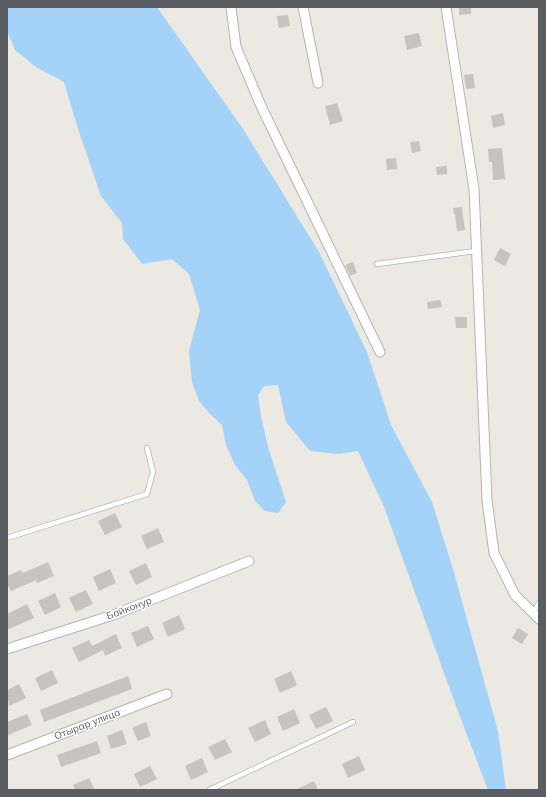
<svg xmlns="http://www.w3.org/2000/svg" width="546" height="797" viewBox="0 0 546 797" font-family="Mulish,sans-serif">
	<rect width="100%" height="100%" fill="#ebe9e1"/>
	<path fill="#a5d2f8" d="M 7,7 L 157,7 L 243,129 L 319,252 L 367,352 L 391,425 L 432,502 L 453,569 L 498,731 L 506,790 L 488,790 L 456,706 L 384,507 L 358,451 L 338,454 L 310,451 L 286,422 L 278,385 L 264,386 L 258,395 L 261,416 L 268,447 L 286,502 L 278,513 L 265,511 L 255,501 L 247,480 L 235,465 L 226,445 L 222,425 L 210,414 L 199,401 L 192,382 L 189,351 L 200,310 L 189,274 L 172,259 L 142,264 L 123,239 L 122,223 L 101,196 L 79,132 L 64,82 L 36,67 L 15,50 L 7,31 Z"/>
	<path fill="#c7c4be" d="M 459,7 L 471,7 L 471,14 L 459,15 Z
		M 288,15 L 290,26 L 279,28 L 277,16 Z
		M 419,33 L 422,46 L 407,50 L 404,36 Z
		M 473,74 L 475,88 L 466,89 L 464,75 Z
		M 337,103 L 343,121 L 330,125 L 325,106 Z
		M 503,113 L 505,125 L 493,128 L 491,116 Z
		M 419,141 L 421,151 L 412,153 L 410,142 Z
		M 502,148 L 505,179 L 493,180 L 492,162 L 489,162 L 488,149 Z
		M 396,158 L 397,169 L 387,170 L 386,159 Z
		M 447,166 L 447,174 L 437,175 L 436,167 Z
		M 462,207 L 465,230 L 457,231 L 455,214 L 454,214 L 453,208 Z
		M 500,248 L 511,254 L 505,266 L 494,260 Z
		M 353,262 L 357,273 L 350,276 L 345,265 Z
		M 440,300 L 442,307 L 428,309 L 427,302 Z
		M 455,317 L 467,317 L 467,328 L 456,328 Z
		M 115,513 L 122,527 L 105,535 L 98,521 Z
		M 158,528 L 164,542 L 147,549 L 141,536 Z
		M 48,562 L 54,576 L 37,583 L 36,580 L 11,591 L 7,584 L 7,576 L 21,570 L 23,573 Z
		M 146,563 L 152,577 L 136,585 L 129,571 Z
		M 110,569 L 116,583 L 99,591 L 93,577 Z
		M 86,590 L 93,604 L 76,612 L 69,598 Z
		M 55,593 L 61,607 L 45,615 L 38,601 Z
		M 27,604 L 34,618 L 7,630 L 7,614 Z
		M 179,615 L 185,629 L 168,637 L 162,623 Z
		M 148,626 L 154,639 L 137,647 L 131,633 Z
		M 518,628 L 528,634 L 522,644 L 512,638 Z
		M 116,634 L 122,648 L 105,656 L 103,650 L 79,662 L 72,648 L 89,640 L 92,646 Z
		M 52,670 L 58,683 L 41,691 L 35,678 Z
		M 291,671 L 297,685 L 280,693 L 274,679 Z
		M 128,676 L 132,689 L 44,722 L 40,710 Z
		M 19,684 L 26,698 L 9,706 L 7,690 Z
		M 326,707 L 333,721 L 316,729 L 309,715 Z
		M 294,709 L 300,723 L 283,731 L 277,717 Z
		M 27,714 L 32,725 L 8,735 L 7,722 Z
		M 265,720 L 271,734 L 255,742 L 248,728 Z
		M 146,722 L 151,736 L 138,741 L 132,728 Z
		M 122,730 L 127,744 L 111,749 L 107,736 Z
		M 225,739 L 232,752 L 215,760 L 208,747 Z
		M 97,741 L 101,753 L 61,767 L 57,755 Z
		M 359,756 L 365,770 L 348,778 L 342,764 Z
		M 202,758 L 208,772 L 191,780 L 185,766 Z
		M 150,766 L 157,779 L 140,787 L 134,774 Z
		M 89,778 L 95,790 L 75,790 L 73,785 Z
		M 314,781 L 318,790 L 295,790 Z"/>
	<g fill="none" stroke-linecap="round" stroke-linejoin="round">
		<g stroke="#b2b4b8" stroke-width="6">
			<path id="service" d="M 377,264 L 476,251
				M 7,538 L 147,494 L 153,472 L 147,448
				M 533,613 L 539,603
				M 209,790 L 353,722"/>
		</g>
		<g stroke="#b2b4b8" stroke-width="11">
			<path id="minor" d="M 231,7 L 236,47 L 262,108 L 380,352
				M 303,7 L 318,83
				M 446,7 L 474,189 L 487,500 L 494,553 L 515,595 L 539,619
				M 7,649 L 113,615 L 249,561
				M 7,755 L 167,694"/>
		</g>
		<use href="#service" stroke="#fff" stroke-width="4.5"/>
		<use href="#minor" stroke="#fff" stroke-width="9"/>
	</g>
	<g text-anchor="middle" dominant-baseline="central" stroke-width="3" stroke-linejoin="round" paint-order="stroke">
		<g font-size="10" fill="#5a5d61" stroke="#fff">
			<text transform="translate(129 608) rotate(-21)">Байконур</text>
			<text transform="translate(87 724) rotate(-21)">Отырар улица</text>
		</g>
	</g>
	<rect width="546" height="797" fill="none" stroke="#5a5d61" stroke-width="16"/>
</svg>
